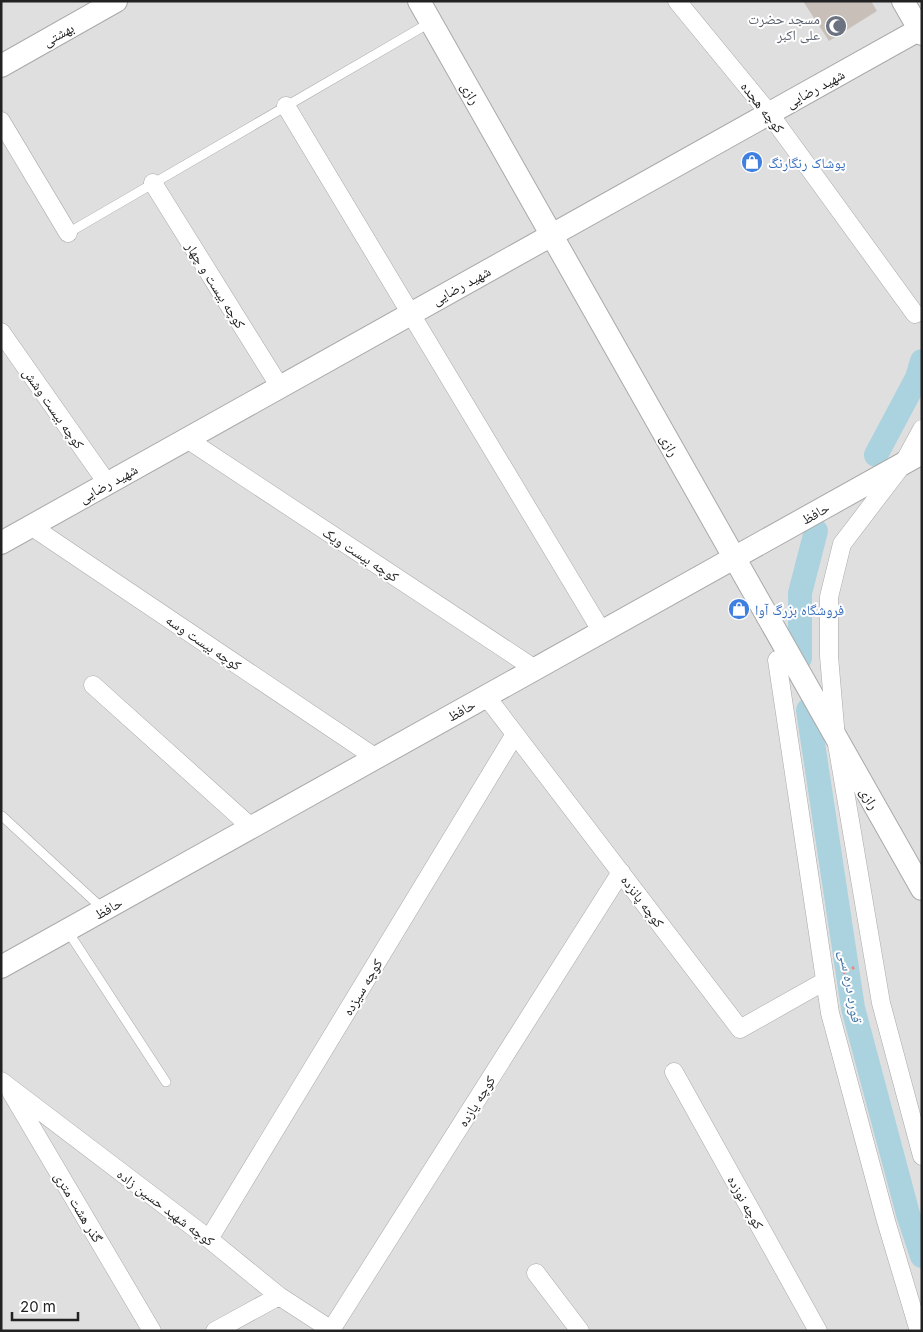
<svg xmlns="http://www.w3.org/2000/svg" width="923" height="1332" viewBox="0 0 923 1332" font-family="Inter,'Noto Naskh Arabic',sans-serif">
	<rect width="100%" height="100%" fill="#f2efe9"/>
	<path fill="#e0dfdf" d="M 1,1 L 922,1 L 922,1331 L 1,1331 Z"/>
	<g fill="none" stroke-linecap="round" stroke-linejoin="round">
		<path stroke="#aad3df" stroke-width="24" d="M 876,455 L 917,378 L 922,361
			M 800,658 L 800,593 L 816,531
			M 808,710 L 853,1008 L 908,1214 L 922,1256"/>
	</g>
	<path fill="#c7bfb8" d="M 803,1 L 871,1 L 877,11 L 829,41 Z"/>
	<g fill="none" stroke-linecap="round" stroke-linejoin="round">
		<g stroke="#a9a9a9" stroke-width="10">
			<path id="service" d="M 68,233 L 431,22
				M 2,816 L 103,909
				M 67,930 L 166,1082"/>
		</g>
		<g stroke="#a9a9a9" stroke-width="19">
			<path id="minor" d="M 677,1 L 769,113 L 915,314
				M 286,106 L 602,632
				M 1,121 L 68,233
				M 153,183 L 280,387
				M 1,332 L 107,483
				M 922,429 L 903,464 L 842,544 L 829,597 L 829,656 L 836,738 L 881,1003 L 922,1156
				M 187,439 L 535,669
				M 31,526 L 376,758
				M 777,660 L 830,1013 L 886,1221 L 919,1331
				M 93,685 L 251,827
				M 486,696 L 740,1029 L 825,981
				M 674,1072 L 818,1331
				M 1,1081 L 209,1239 L 279,1296 L 333,1331
				M 11,1092 L 152,1331
				M 209,1239 L 515,734
				M 536,1273 L 580,1331
				M 331,1330 L 621,872
				M 215,1331 L 279,1296"/>
		</g>
		<g stroke="#a9a9a9" stroke-width="24">
			<path id="tertiary" d="M 419,1 L 922,889
				M 903,1 L 922,34
				M 1,66 L 116,1
				M 1,543 L 922,28
				M 1,967 L 922,453"/>
		</g>
		<path stroke="#fa8072" stroke-width="3" stroke-dasharray="2.5 2.5" stroke-linecap="butt" d="M 843,973 L 855,967"/>
		<use href="#service" stroke="#fff" stroke-width="9"/>
		<use href="#minor" stroke="#fff" stroke-width="18"/>
		<use href="#tertiary" stroke="#fff" stroke-width="22"/>
	</g>
	<defs>
		<g id="mosque-disc" transform="scale(1.125)"><circle r="9.5" fill="#6b7280" stroke="#fff"/><path d="M3.5-4.9A6 6 0 1 0 3.5 4.9A5 5 0 1 1 3.5-4.9Z" fill="#fff"/></g>
		<g id="shop-disc" transform="scale(1.125)"><circle r="9.5" fill="#3f7fe0" stroke="#fff"/><path d="M-5-2.5h2.3a2.7 3.5 0 0 1 5.4 0H5L5.5 6h-11ZM-1.5-2.5h3a1.5 2.3 0 0 0-3 0Z" fill="#fff"/></g>
	</defs>
	<g fill-rule="evenodd">
		<use href="#mosque-disc" x="836" y="26"/>
		<use href="#shop-disc" x="752" y="162"/>
		<use href="#shop-disc" x="739" y="609"/>
	</g>
	<g text-anchor="middle" dominant-baseline="central" stroke-width="4" stroke-linejoin="round" paint-order="stroke">
		<g font-size="14" fill="#5b616d" stroke="#fff" text-anchor="end">
			<text x="820" y="18">مسجد حضرت<tspan x="820" dy="16">علی اکبر</tspan></text>
		</g>
		<g font-size="14" fill="#222" stroke="#fff">
			<text transform="translate(58 34) rotate(-29)">بهشتی</text>
			<text transform="translate(815 88) rotate(-29)">شهید رضایی</text>
			<text transform="translate(471 93) rotate(60)">رازی</text>
			<text transform="translate(763 107) rotate(52)">کوچه هجده</text>
			<text transform="translate(216 285) rotate(58)">کوچه بیست و چهار</text>
			<text transform="translate(461 285) rotate(-29)">شهید رضایی</text>
			<text transform="translate(54 408) rotate(55)">کوچه بیست وشش</text>
			<text transform="translate(670 445) rotate(61)">رازی</text>
			<text transform="translate(108 483) rotate(-29)">شهید رضایی</text>
			<text transform="translate(815 513) rotate(-29)">حافظ</text>
			<text transform="translate(361 554) rotate(33)">کوچه بیست ویک</text>
			<text transform="translate(204 642) rotate(34)">کوچه بیست وسه</text>
			<text transform="translate(461 710) rotate(-29)">حافظ</text>
			<text transform="translate(870 798) rotate(60)">رازی</text>
			<text transform="translate(643 901) rotate(53)">کوچه پانزده</text>
			<text transform="translate(108 908) rotate(-29)">حافظ</text>
			<text transform="translate(362 987) rotate(-59)">کوچه سیزده</text>
			<text transform="translate(476 1101) rotate(-58)">کوچه یازده</text>
			<text transform="translate(746 1202) rotate(61)">کوچه نوزده</text>
			<text transform="translate(79 1207) rotate(59)">گذر هشت متری</text>
			<text transform="translate(166 1207) rotate(37)">کوچه شهید حسین زاده</text>
		</g>
		<g font-size="14" fill="#366cbe" stroke="#fff" text-anchor="start">
			<text x="768" y="162">پوشاک رنگارنگ</text>
			<text x="755" y="609">فروشگاه بزرگ آوا</text>
		</g>
		<g font-size="15" font-style="italic" fill="#4a7aab" stroke="#fff">
			<text transform="translate(851 986) rotate(80)">قورد دره سی</text>
		</g>
	</g>
	<rect width="923" height="1332" fill="none" stroke="#222222" stroke-width="5"/>
	<path d="M12 1312v8h66v-8" fill="none" stroke="#222222" stroke-width="2.5"/>
	<text x="20" y="1312" font-size="15" fill="#222222" stroke="#ffffff" stroke-width="4" paint-order="stroke">20 m</text>
</svg>
